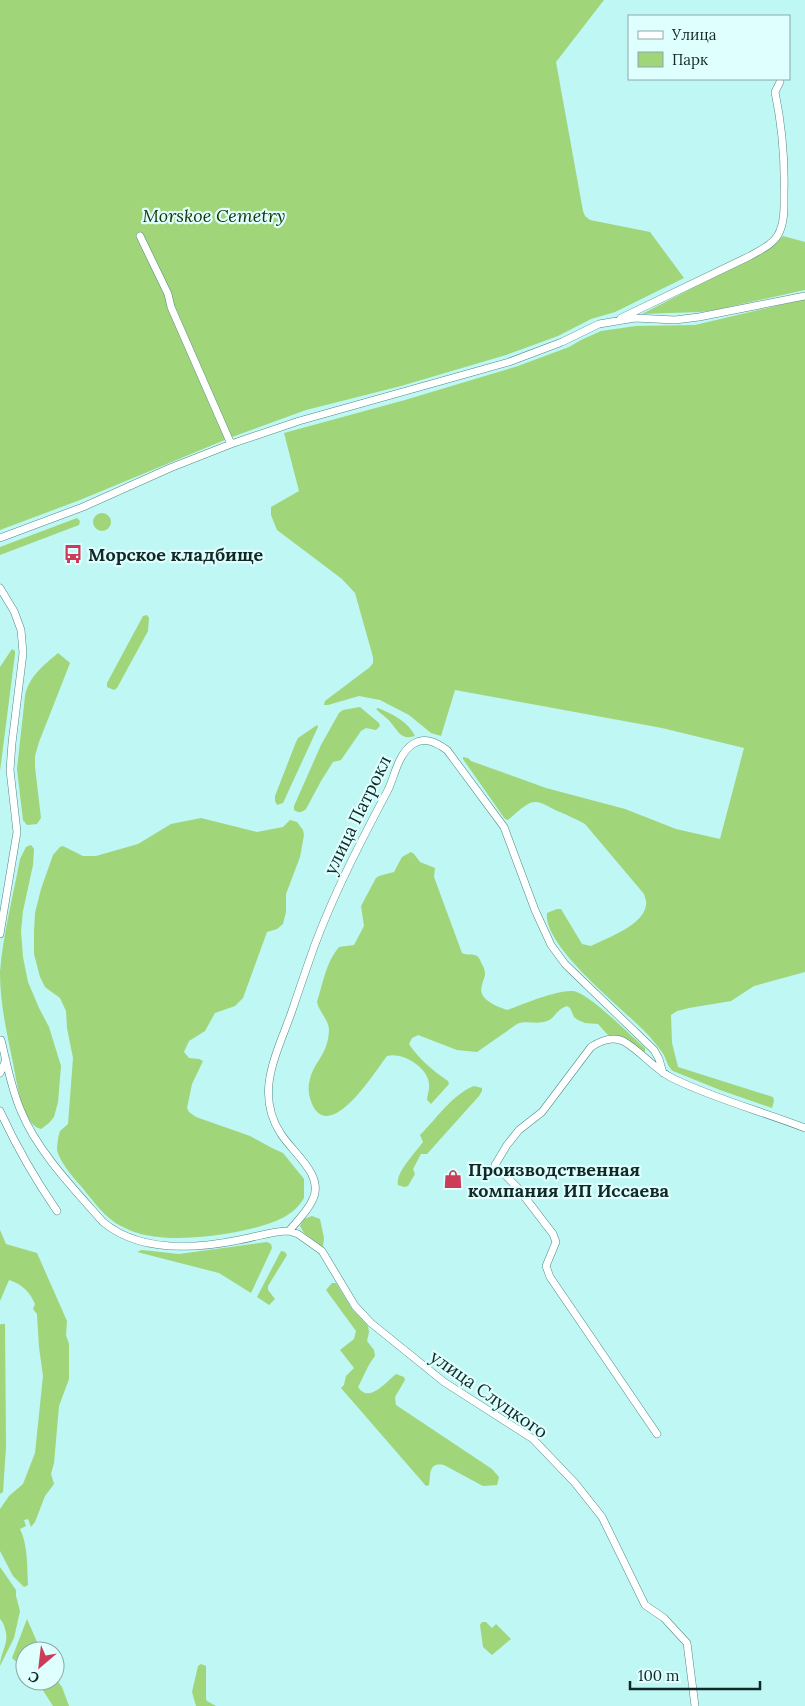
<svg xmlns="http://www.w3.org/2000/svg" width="805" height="1706" viewBox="0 0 805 1706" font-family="Lora,serif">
	<rect width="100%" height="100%" fill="#bef7f4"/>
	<path fill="#a0d57a" d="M 0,0 L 604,0 L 556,62 L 583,211 L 585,216 L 590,220 L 650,232 L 684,278 L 615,312 L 591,319 L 558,336 L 506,355 L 401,386 L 306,410 L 232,437 L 80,500 L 0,530 Z
		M 783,236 L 805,242 L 805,290 L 715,310 L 700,312 L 642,314 L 767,250 Z
		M 805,299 L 805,972 L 754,986 L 731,1001 L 689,1008 L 677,1011 L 671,1015 L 672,1043 L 678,1067 L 773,1097 L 774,1101 L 772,1108 L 720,1090 L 673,1071 C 668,1067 667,1062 664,1055 C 660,1049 655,1043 650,1037 C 627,1011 543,948 547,913 L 557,909 L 561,909 L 582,944 L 591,946 C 607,938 644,925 646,905 C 647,902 645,898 644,894 L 585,824 C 576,819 569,816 560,812 C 550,809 541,799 530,803 C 522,807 515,814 508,820 L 505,819 L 463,759 L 463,757 L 468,758 L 471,761 L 546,788 L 625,809 L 676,829 L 720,839 L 744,748 L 662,728 L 455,690 L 441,736 L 431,733 L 409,715 L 380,700 L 359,696 L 328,705 L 324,705 L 325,701 L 370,667 L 373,663 L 373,657 L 355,593 L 342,579 L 277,530 L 271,515 L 271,507 L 299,491 L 284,433 L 405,400 L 518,366 L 569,347 L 581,340 L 601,331 L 636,326 L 695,325 Z
		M93 522a9 9 0 1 1 18 0a9 9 0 1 1-18 0Z
		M 77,518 L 80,521 L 79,525 L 0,555 L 0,547 Z
		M 147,615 L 149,618 L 148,631 L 117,688 L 114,690 L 107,687 L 107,683 L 143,616 Z
		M 12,649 L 15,651 L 15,654 L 0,771 L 0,667 Z
		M 58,653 L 70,663 L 39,742 L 35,756 L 35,767 L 41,818 L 37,824 L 27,825 L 23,820 L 17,769 L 25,696 C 29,676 43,666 58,653 Z
		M 360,707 L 379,723 L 380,726 L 376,730 L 366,728 L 361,731 L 341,760 L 333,762 L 321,781 L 306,809 C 301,813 299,813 294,810 L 294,806 L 321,745 L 339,713 L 343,710 Z
		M 378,708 C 392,714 408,721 415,736 C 402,740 399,733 392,724 C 389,719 381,714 377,710 L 376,709 Z
		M 317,725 L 318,727 L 283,803 L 277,805 L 275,801 L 275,796 L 296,742 L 298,738 Z
		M 201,818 L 257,832 L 283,827 L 290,820 L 297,822 L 303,830 L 304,835 L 300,857 L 286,894 L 286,912 L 283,924 L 277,929 L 267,932 L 243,998 L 235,1006 L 215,1013 L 205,1031 L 189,1041 L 184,1052 L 189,1058 L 199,1059 L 203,1061 L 192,1084 L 187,1108 L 189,1112 L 196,1117 L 250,1136 L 272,1148 L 283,1153 L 304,1179 L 304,1198 C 300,1205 293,1212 286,1216 C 259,1232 190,1241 159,1237 C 147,1236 134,1233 123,1227 C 105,1219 92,1199 80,1185 C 72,1176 60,1162 57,1150 C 57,1144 58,1137 60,1131 L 68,1124 L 73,1058 L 67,1028 L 66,1011 L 60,998 L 45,987 L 40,977 L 34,954 L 34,932 L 35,913 L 41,889 L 53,855 L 60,847 L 63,846 L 83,856 L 96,856 L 138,844 L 171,824 Z
		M 31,845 L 34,849 L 33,865 L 23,911 L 21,931 L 23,957 L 28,982 L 39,1008 L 49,1027 L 61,1066 L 58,1102 L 54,1117 L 49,1123 L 41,1129 C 21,1125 16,1075 12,1058 C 6,1029 0,1002 0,972 C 3,934 13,897 20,859 L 26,847 Z
		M 411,852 L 414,854 L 420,862 L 435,868 L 434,877 L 462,953 C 467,956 472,953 477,956 C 480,958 481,963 483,966 C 487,975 484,977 482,985 C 477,999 496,1006 507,1010 C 524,1004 556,990 573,991 C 589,993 631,1036 645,1048 L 645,1052 L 642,1053 L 607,1034 L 598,1024 L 585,1023 L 578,1020 L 574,1017 L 570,1008 L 567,1006 C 555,1010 556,1018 547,1021 C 537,1025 527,1020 517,1024 L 477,1052 L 457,1050 L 418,1035 L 412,1038 L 409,1044 C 418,1058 433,1071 448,1081 L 449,1084 L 431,1104 L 427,1100 C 427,1095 430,1089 429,1084 C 428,1067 402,1052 387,1056 C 376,1070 334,1139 314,1108 C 309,1099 307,1089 310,1079 C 315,1060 328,1055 329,1030 C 329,1020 319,1012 317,1002 C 323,983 326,962 339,947 L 354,945 L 364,926 L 361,906 L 376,878 L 379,876 L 394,872 L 402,857 Z
		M 474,1086 L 482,1088 L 482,1091 L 479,1096 L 427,1154 L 421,1154 L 413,1169 L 415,1174 L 408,1186 L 404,1187 L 398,1185 C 395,1173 416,1152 423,1142 L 420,1135 L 424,1131 C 438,1116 455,1093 474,1086 Z
		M 312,1216 L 320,1219 L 324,1238 L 323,1247 L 304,1233 L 300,1226 L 304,1219 Z
		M 0,1230 L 6,1244 L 37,1253 L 67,1321 L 66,1335 L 69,1344 L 69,1379 L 59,1406 L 54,1463 L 51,1474 L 54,1484 L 45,1496 L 35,1522 L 31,1527 L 28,1519 L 24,1520 L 26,1526 L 20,1529 C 28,1545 27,1567 28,1585 L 24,1587 L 13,1576 L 0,1551 L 0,1509 L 9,1496 L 23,1484 L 35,1453 L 43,1376 L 39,1347 L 37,1314 L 33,1309 L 35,1304 C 30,1292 22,1284 9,1280 L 0,1301 Z
		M 267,1242 L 271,1244 L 272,1248 L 251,1293 L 219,1273 L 137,1252 L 142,1250 L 179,1254 Z
		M 281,1251 L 285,1252 L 287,1255 L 268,1286 L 268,1290 L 275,1299 L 269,1305 L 257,1297 Z
		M 332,1283 L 336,1283 L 352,1309 L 368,1326 L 369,1332 L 367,1341 L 374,1350 L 375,1356 C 367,1366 364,1376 358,1387 C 369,1404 386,1382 396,1374 L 404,1377 L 405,1380 L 395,1397 L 396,1405 L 492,1469 L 499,1477 L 497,1485 L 483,1486 L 444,1465 C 428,1462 431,1474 429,1485 L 426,1486 L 341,1388 L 344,1385 L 346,1376 L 354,1368 L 340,1350 L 354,1339 L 356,1331 L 326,1290 Z
		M 1,1324 L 5,1324 L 6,1447 L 3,1492 L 0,1494 L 0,1325 Z
		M 0,1567 L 16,1590 L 16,1596 L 20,1611 L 14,1638 L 0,1666 C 0,1652 10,1643 5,1629 C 4,1624 2,1621 0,1619 Z
		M 27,1619 L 41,1651 L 25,1651 L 25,1670 L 12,1658 Z
		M 482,1622 L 486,1622 L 492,1628 L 496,1624 L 511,1639 L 492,1655 L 483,1647 L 480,1625 Z
		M 201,1664 L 206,1666 L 206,1699 L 207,1701 L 216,1706 L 196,1706 L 192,1692 L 198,1666 Z
		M 55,1678 L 62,1687 L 69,1706 L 53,1706 L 37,1681 L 55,1681 Z"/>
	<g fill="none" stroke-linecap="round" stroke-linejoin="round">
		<g stroke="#528886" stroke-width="8">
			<path id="street" d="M 140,236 L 168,294 L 171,307 L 231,444
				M 621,318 L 750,256 C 760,250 772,245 778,235 C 785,222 784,207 784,193 C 785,159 782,126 775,92 L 780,82
				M 0,538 L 83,507 L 170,468 L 231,444 L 299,421 L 509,362 L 562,342 L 599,324 L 635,318 L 675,320 L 699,317 L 805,296
				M 0,588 L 14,611 L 21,630 L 23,653 L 12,743 L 10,770 L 17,832 L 0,934
				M 1,1040 C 7,1064 11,1088 21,1111 C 37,1151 75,1190 103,1222 C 140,1253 195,1249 239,1240 C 256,1237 272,1231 289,1231 C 297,1221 307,1212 312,1201 C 326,1176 293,1153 281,1134 C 271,1119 267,1101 269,1083 C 272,1058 285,1032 293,1008 C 300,987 307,967 314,947 C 334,893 361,841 388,790 C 395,775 398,754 413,744 C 425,736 437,743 447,750 L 504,827 L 535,910 L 551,945 L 565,964 L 654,1050 L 659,1059 L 663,1073
				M 0,1073 L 6,1060
				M 0,1111 C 16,1146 35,1179 57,1211
				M 289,1231 L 298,1234 L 322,1251 L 355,1306 L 371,1323 L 444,1382 L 533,1439 L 575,1483 L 602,1517 L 645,1605 L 664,1618 L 687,1643 L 695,1706
				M 657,1434 L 550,1277 L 546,1266 L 556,1242 L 553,1234 L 517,1187 L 495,1165 L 507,1145 L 519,1130 L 542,1112 L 591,1047 C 600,1041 612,1036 623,1041 C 641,1051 654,1069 672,1078 C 715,1099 761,1111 805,1128"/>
		</g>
		<use href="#street" stroke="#fff" stroke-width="7"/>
	</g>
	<defs>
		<g id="bus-bare" transform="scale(1.5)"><path d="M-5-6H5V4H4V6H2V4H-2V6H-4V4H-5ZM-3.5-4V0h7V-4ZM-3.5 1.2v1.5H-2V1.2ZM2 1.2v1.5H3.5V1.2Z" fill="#cc3c59" stroke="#defffe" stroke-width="2.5" paint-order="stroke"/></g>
		<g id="shop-bare" transform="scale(1.5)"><path d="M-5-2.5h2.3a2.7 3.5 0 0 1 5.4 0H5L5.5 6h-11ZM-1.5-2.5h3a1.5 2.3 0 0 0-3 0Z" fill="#cc3c59" stroke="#defffe" stroke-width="2.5" paint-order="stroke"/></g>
	</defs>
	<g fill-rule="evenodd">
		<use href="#bus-bare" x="73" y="554"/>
		<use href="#shop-bare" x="453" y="1179"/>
	</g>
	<g text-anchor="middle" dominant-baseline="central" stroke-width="4.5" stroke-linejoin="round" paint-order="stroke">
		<g font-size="18" font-style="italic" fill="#193201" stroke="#defffe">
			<text x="214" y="215">Morskoe Cemetry</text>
		</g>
		<g font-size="18" font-weight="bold" fill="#112827" stroke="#defffe" text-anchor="start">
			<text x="88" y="554">Морское кладбище</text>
			<text x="468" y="1169">Производственная<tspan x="468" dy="21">компания ИП Иссаева</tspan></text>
		</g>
		<g font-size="18" fill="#112827" stroke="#defffe">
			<text transform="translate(357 815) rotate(-64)">улица Патрокл</text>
			<text transform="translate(489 1394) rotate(35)">улица Слуцкого</text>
		</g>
	</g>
	<rect x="628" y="15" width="162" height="65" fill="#defffe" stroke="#8ca9a8"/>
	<rect x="638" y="31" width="25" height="8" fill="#ffffff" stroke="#8ca9a8"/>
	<text x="672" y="40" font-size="15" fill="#112827">Улица</text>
	<rect x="638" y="52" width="25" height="15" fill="#a0d57a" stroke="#8ca9a8"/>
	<text x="672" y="65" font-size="15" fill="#112827">Парк</text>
	<g transform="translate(40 1666) rotate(208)"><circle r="24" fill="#defffe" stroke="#8ca9a8"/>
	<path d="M0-4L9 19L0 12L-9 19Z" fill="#cc3c59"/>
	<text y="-8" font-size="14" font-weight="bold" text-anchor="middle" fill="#112827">С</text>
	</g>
	<path d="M630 1681v8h130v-8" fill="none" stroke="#112827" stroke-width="2.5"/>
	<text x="638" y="1681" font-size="15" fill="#112827" stroke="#defffe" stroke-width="4" paint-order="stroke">100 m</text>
</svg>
